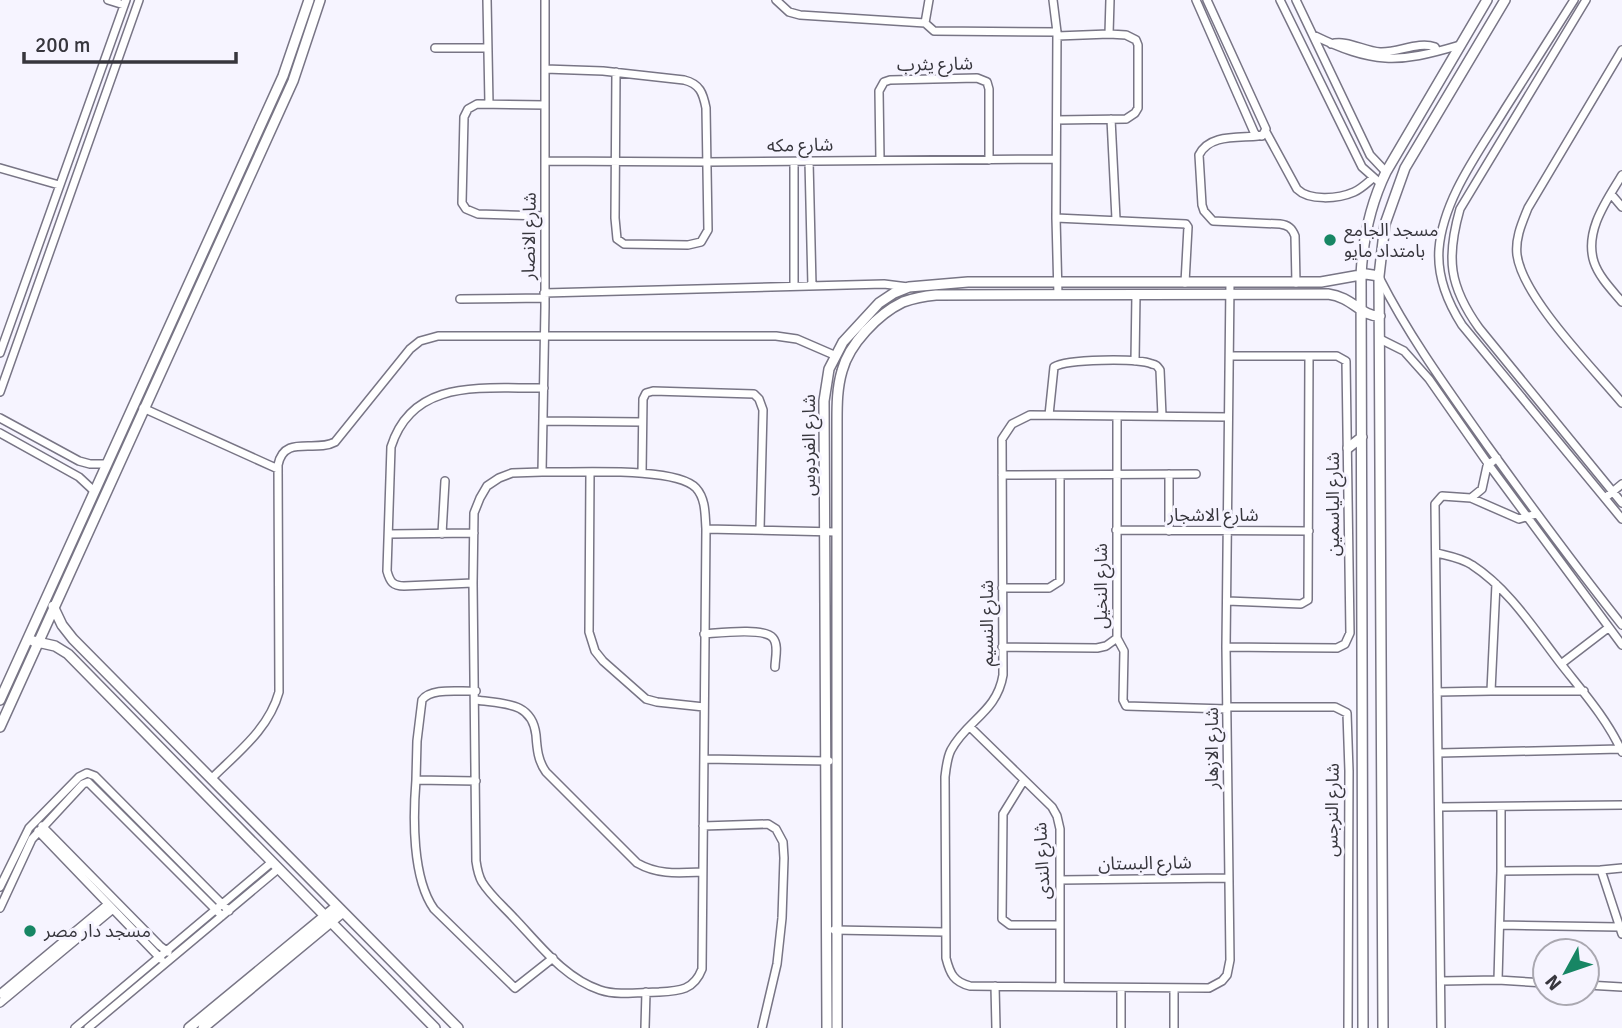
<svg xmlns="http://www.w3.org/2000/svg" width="1622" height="1028" viewBox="0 0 1622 1028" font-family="Signika,'Noto Sans Arabic',sans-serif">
	<rect width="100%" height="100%" fill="#f6f4ff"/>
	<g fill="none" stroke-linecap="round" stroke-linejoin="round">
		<g stroke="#787585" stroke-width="10">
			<path id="minor" d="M 108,0 L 124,5
				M 487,0 L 489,104
				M 776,0 L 789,12 L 800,15 L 925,23
				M 929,0 L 925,23 L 934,31 L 1057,32
				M 1053,0 L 1057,32 L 1056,218 L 1058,295
				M 1196,0 L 1254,132 L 1256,135 L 1262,136 L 1266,129 L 1207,0
				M 1280,0 L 1362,167 L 1380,183
				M 1296,0 L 1370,155 L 1386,172
				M 1574,0 C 1551,36 1528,73 1505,109 C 1479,152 1443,199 1439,249 C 1437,276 1448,303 1462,325 L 1622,519
				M 1586,0 L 1460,209 C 1446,258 1449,286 1479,328 L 1622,503
				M 1109,34 L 1110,0
				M 1313,35 C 1373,64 1397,64 1460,45
				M 1331,44 C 1346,39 1364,51 1380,52 C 1398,53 1418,41 1435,47 L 1437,51
				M 435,48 L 488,48
				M 1622,50 L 1528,208 C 1522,223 1515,238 1517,255 C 1523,298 1593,368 1622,403
				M 545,69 L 603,71 L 684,80 C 700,84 703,93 706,108 L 708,230 L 701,242 L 688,245 L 624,244 L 617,239 L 615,218 L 616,72
				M 545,105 L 477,104 L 468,109 L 464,117 L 462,203 L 466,209 L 478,214 L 545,216
				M 1111,119 L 1116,219
				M 1057,120 L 1126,119 L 1135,113 L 1138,108 L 1138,45 L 1136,40 L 1126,35 L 1109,34 L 1057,36
				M 1266,132 L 1297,189 C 1309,201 1338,199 1354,192 C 1361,189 1367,183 1373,178
				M 1258,136 C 1238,138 1209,134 1199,155 L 1202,205 L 1204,211 L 1213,221 L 1280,224 C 1288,225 1292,228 1295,236 L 1296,283
				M 880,159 L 879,91 L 884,82 L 890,80 L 977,78 L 987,82 L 989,89 L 989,160
				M 545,161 L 707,162 L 1056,159
				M 809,161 L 812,286
				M 794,162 L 794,286
				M 0,168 L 59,185
				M 1622,175 C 1607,200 1584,231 1594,262 C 1599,277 1612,290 1622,302
				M 1611,194 L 1622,207
				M 1056,218 L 1186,224 L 1188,227 L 1185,283
				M 1380,279 C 1410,338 1449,391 1487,445 C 1531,506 1575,566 1622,625
				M 544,293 L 884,284 L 908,287
				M 460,299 L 544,298
				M 1380,339 L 1404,351 L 1429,379 L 1489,465 L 1622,645
				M 0,353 L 126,0
				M 1135,361 L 1136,294
				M 0,392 L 139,0
				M 143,408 L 278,469
				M 1049,415 L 1054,367 C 1067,359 1136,358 1152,364 C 1157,365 1157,366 1160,370 L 1162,416
				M 1228,417 L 1030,415 L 1012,424 L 1002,439 L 1003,675 C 997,712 967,720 951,750 C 947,758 946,768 945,777 L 946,958 C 950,974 954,982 970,986 L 1209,988 L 1222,981 L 1227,975 L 1230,960 L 1226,647 L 1230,283
				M 0,418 L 79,461 L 90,464 L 107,464
				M 544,421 L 642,422
				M 0,433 L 79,477 L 94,491
				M 542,472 C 574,473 676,466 696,488 C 706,499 705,515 706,529 L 702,969 C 694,990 680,991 659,992 C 641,992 618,996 600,990 C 564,978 539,944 514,918 C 503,906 490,895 482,882 C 478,875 477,868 476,861 L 473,583 L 474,513 L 480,498 L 487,486 L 499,478 L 512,473 Z
				M 542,472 L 545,307 L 545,0
				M 590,473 L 589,632 L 595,651 L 603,661 L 646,699 L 657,702 L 704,707
				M 642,473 L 643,399 L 646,393 L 653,391 L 754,394 L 759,399 L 763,410 L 760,529
				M 1002,475 L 1196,474
				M 1471,498 L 1482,489 L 1487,466 L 1497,458
				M 1605,498 L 1622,484
				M 706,529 L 836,532
				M 1116,530 L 1309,531
				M 1169,531 L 1169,474
				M 389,534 L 474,533
				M 442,534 L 445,481
				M 1437,553 C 1449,556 1462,558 1472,565 C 1509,589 1534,629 1561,664 C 1583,692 1607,719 1622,752
				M 473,583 L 404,586 C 393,586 390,582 387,571 L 391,447 C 413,377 484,389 544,388
				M 1496,584 L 1491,691 L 1584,691
				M 1002,588 L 1049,588 L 1060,581 L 1060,475
				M 1227,601 L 1301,604 L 1308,600 L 1309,356
				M 704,634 C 719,633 764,627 773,638 C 779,645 775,659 775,667
				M 1117,638 L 1124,651 L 1123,700 L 1126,706 L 1227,709
				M 1002,647 L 1097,648 L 1106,646 L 1117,638 L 1117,416
				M 1226,647 L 1337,648 L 1345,644 L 1350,633 L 1346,361 L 1337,356 L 1230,356
				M 1561,664 L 1608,628
				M 1437,692 L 1491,691
				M 476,700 C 503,704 532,701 536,735 C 537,749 538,761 546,772 L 637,863 C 658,875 678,873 702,872
				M 1228,707 L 1335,707 L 1347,713 L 1349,771 L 1348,1028
				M 970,727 L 1052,807 L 1057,816 L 1060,829 L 1060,986
				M 1439,753 L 1621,749
				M 704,759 L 829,761
				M 211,779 C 237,753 269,729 279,692 L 278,465 C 284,434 315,453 335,442 L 410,349 L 420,341 L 438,336 L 776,336 L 797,339 L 834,355
				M 416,780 L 417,741 L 422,700 C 431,687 460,692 476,691
				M 1024,780 L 1003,814 L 1002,919 L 1010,925 L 1059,925
				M 476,781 L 416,780 C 413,817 412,878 434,909 L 515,988 L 553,958
				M 1440,807 L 1622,805
				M 1501,808 L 1501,871 L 1601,870
				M 42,826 L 160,946 L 168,952
				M 703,826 L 768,824 L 776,829 L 783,842 L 784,858 L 782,918 L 777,964 L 762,1028
				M 38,831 L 161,959
				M 1622,868 L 1601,870 L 1622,934
				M 1501,871 L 1498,980 L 1545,983
				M 1060,880 L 1229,878
				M 0,887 L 29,828 L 79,777 L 87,773 L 95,776 L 229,911
				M 0,908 L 32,839 L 83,784 L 88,782 L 222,916
				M 1500,925 L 1619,927
				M 834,930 L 945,932
				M 1441,981 L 1498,980
				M 1587,985 L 1622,987
				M 995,986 L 996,1028
				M 0,994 L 108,904
				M 0,1003 L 113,909
				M 75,1028 L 272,862
				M 88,1028 L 278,869
				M 645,1028 L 646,992
				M 1121,1028 L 1121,989
				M 1174,1028 L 1174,988
				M 1441,1028 L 1435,504 L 1442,496 L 1471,498 L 1519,519 L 1536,514"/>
		</g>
		<g stroke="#787585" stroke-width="12">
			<path id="tertiary" d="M 1348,448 L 1362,437
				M 53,606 L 62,625 L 73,639 L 458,1028
				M 33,641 L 55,646 L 68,654 L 435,1028
				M 0,700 L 283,76 L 309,0
				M 0,727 L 293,81 L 320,0
				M 189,1028 L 337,906
				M 203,1028 L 343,912
				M 827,1028 L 824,401 L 829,369 L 843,342 L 879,303 L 894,293 L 909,287 L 968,282 L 1321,282 L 1366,274 L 1379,276
				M 837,1028 L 837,421 C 837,405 837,388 842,371 C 849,344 878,314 903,302 C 914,298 925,296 936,295 L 1328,294 C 1353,297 1361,317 1380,316
				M 1363,1028 L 1361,275 C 1363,238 1370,205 1386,172 L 1487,0
				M 1383,1028 L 1379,276 L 1385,224 L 1405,168 L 1505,0"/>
		</g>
		<use href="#minor" stroke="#fff" stroke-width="7"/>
		<use href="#tertiary" stroke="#fff" stroke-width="9"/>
	</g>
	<g fill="#178664" stroke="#f6f4ff" stroke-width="2.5">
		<circle cx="1330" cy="240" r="7"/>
		<circle cx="30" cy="931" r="7"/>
	</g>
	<g text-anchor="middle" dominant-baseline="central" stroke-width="6" stroke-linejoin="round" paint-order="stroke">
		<g font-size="18" fill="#37363d" stroke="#f6f4ff">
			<text transform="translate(935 64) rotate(-1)">شارع يثرب</text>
			<text transform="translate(800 145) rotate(-1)">شارع مكه</text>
			<text transform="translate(529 236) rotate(-89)">شارع الانصار</text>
			<text transform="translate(809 445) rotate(-90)">شارع الفردوس</text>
			<text transform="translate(1333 504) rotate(-90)">شارع الياسمين</text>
			<text x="1213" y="515">شارع الاشجار</text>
			<text transform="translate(1101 586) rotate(-90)">شارع النخيل</text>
			<text transform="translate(987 623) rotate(-90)">شارع النسيم</text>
			<text transform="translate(1212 748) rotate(-90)">شارع الازهار</text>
			<text transform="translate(1332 810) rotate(-89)">شارع النرجس</text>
			<text transform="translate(1042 861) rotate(-93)">شارع الندى</text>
			<text transform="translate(1145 863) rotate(-1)">شارع البستان</text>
		</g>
		<g font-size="18" fill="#37363d" stroke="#f6f4ff" text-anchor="start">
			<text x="1344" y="230">مسجد الجامع<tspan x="1344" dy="21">بامتداد مايو</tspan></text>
			<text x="44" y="931">مسجد دار مصر</text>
		</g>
	</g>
	<g transform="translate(1566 972) rotate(230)"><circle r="33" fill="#f6f4ff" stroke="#aaa8b1" stroke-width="2"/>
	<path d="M0-5L12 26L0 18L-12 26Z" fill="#178664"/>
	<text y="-10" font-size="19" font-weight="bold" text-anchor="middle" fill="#37363d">N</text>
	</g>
	<path d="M24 52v10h212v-10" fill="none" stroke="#37363d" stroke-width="3.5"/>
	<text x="35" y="52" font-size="21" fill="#37363d" stroke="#f6f4ff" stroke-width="5" paint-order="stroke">200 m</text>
</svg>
